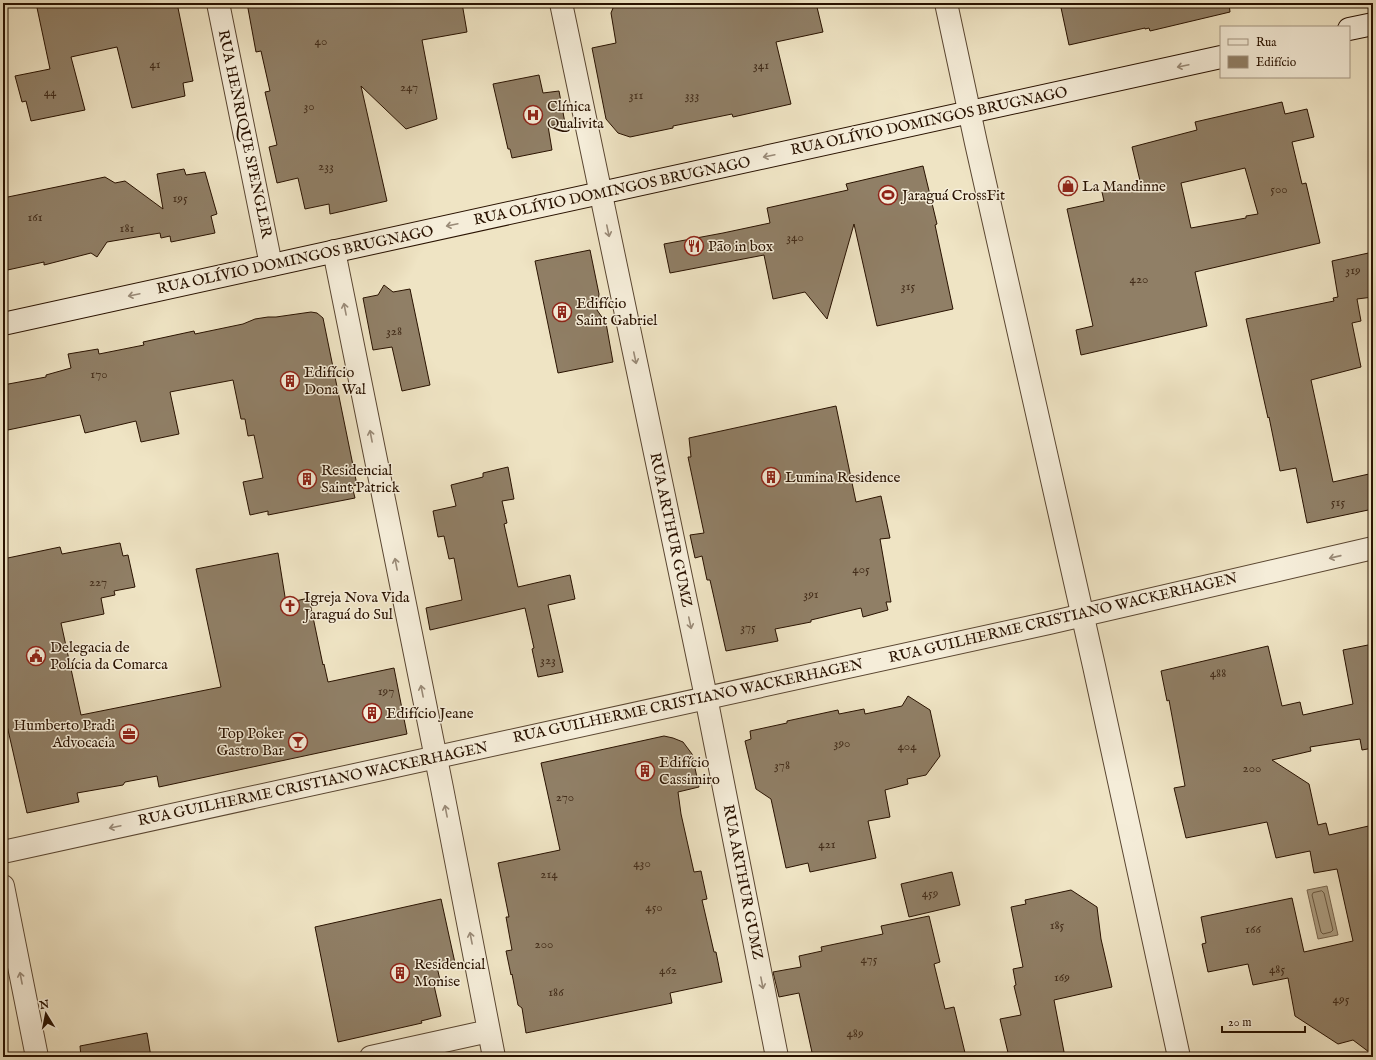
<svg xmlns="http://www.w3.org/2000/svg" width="1376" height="1060" viewBox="0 0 1376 1060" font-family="'IM FELL English',serif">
	<rect width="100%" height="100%" fill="#efe4c4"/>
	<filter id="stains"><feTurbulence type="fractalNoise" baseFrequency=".005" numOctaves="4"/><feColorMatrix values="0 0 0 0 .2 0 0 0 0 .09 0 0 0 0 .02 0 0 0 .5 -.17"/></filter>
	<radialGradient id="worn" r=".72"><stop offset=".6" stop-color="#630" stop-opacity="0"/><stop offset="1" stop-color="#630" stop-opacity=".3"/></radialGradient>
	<path fill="#ac9d81" stroke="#78654d" d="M 1327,886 L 1338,935 L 1318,939 L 1307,890 Z"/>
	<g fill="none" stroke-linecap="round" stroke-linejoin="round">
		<path stroke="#6a5840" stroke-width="1" d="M 1322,891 L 1324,893 L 1333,930 L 1331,932 L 1323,934 L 1321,932 L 1312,895 L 1313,893 Z"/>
	</g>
	<path fill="#907f66" stroke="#291200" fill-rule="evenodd" d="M 36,3 L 177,3 L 193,81 L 183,83 L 185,96 L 132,108 L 117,47 L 71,57 L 85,110 L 31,121 L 26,101 L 22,102 L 15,76 L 50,69 Z
		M 247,3 L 462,3 L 467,32 L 422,40 L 437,119 L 406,129 L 361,86 L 387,201 L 330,214 L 329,204 L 305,209 L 298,178 L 277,183 L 269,147 L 277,145 L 265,92 L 270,91 L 261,51 L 256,52 Z
		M 615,3 L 816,3 L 823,32 L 776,42 L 791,104 L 733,117 L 732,114 L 673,126 L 673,128 L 630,137 L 618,133 L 606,119 L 592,48 L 616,43 L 611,13 Z
		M 1060,3 L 1229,3 L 1230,12 L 1150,31 L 1149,28 L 1145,29 L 1145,28 L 1069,45 Z
		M 539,75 L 543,93 L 559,91 L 565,123 L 548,126 L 552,150 L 512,158 L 510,149 L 508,149 L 493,84 Z
		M 1282,102 L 1285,114 L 1307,109 L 1314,137 L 1292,142 L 1302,184 L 1306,183 L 1320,243 L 1195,272 L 1207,326 L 1081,355 L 1076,330 L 1093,326 L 1067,209 L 1104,201 L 1102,192 L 1141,185 L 1132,147 L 1197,130 L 1195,122 ZM 1245,168 L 1258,214 L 1246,216 L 1246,218 L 1191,228 L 1181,183 Z
		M 923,166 L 937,224 L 935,225 L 953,309 L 877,326 L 854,224 L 827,319 L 805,292 L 773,299 L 764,255 L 670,273 L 664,244 L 723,233 L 770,223 L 767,208 L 848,190 L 846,184 Z
		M 184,169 L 186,175 L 205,172 L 217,214 L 211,216 L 215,233 L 171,242 L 170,236 L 161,238 L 160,233 L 107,242 L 97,257 L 91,253 L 44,265 L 44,262 L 3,271 L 3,198 L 105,177 L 115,183 L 125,181 L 163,209 L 157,174 Z
		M 590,250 L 599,294 L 597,310 L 606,323 L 613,362 L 558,373 L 535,261 Z
		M 1373,252 L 1373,297 L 1357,299 L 1361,321 L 1352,323 L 1361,367 L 1311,380 L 1333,482 L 1369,474 L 1373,494 L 1373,509 L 1307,523 L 1296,468 L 1280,471 L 1269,417 L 1268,418 L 1246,319 L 1334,301 L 1333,298 L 1338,297 L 1332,261 Z
		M 384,285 L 393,292 L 410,289 L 430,385 L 402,391 L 392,347 L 373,350 L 363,298 L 378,295 Z
		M 311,312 L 317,313 L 323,318 L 357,485 L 352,486 L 355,498 L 268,515 L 268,511 L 250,515 L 243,482 L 263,478 L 254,435 L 248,436 L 245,419 L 241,419 L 233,380 L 170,392 L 179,434 L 141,442 L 136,421 L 85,433 L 80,415 L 3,431 L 3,385 L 46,377 L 46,375 L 71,368 L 68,354 L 98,349 L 99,354 L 144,345 L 143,342 L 194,331 L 195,334 L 243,324 L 255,319 L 268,317 L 276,317 Z
		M 836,406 L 856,502 L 881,496 L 890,538 L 880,539 L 891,602 L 886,602 L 888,610 L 863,617 L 861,608 L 811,620 L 811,622 L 775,629 L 778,641 L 726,651 L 710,580 L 707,580 L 702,556 L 695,558 L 690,535 L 704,533 L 688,457 L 691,457 L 689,438 Z
		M 508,467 L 514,499 L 502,501 L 507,523 L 504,524 L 518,587 L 570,575 L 575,599 L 548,605 L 563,672 L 538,677 L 532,649 L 534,648 L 525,608 L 430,630 L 426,608 L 462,600 L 454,558 L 449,559 L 444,536 L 438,537 L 433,511 L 456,506 L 451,485 L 483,477 L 483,473 Z
		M 120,543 L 123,556 L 128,555 L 135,587 L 114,591 L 115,595 L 101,598 L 104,614 L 61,623 L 81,715 L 221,687 L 196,569 L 278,553 L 286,603 L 309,598 L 323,665 L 324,664 L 328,682 L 394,668 L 407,734 L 159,787 L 157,776 L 125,782 L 123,785 L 77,793 L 79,802 L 27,813 L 3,708 L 3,559 L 60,547 L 62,554 Z
		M 1373,644 L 1373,748 L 1362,750 L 1360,739 L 1310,747 L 1311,751 L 1272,760 L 1309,784 L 1318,825 L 1326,823 L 1329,835 L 1373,825 L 1373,1055 L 1353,1040 L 1338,1044 L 1295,1016 L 1288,978 L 1253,985 L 1248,964 L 1208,972 L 1202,944 L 1206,943 L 1201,917 L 1292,898 L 1304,952 L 1353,941 L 1337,869 L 1314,873 L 1310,851 L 1276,858 L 1267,822 L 1186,838 L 1174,788 L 1185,786 L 1169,700 L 1167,701 L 1161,671 L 1268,646 L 1282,706 L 1300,702 L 1303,715 L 1353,704 L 1343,650 Z
		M 908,696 L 930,710 L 940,756 L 926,775 L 907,779 L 908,784 L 885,790 L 890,817 L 868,821 L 876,858 L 810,872 L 808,863 L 786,868 L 771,799 L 756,789 L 745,741 L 751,739 L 750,731 L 787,723 L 787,721 L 838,710 L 839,714 L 864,709 L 865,714 L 902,706 Z
		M 664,736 L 673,738 L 683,742 L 692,754 L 699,787 L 678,792 L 681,814 L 694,872 L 701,871 L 707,899 L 702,900 L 714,952 L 716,952 L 722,982 L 670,993 L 672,1003 L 526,1033 L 522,1008 L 518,1005 L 512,974 L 511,975 L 506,951 L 512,950 L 506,917 L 509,917 L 498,863 L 560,850 L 541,763 Z
		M 952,872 L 960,905 L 909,917 L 901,884 Z
		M 1071,890 L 1097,907 L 1101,939 L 1112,987 L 1054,1000 L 1065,1057 L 1009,1057 L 1000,1019 L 1021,1015 L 1014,986 L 1016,985 L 1013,969 L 1023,967 L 1011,907 L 1026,904 L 1025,900 Z
		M 441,899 L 455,963 L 437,967 L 440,980 L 433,981 L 441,1016 L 421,1021 L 422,1023 L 338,1042 L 315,927 Z
		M 929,916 L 940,962 L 934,964 L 945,1009 L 954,1007 L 966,1057 L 813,1057 L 799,993 L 779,997 L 773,972 L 801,967 L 799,956 L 822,951 L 821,947 L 883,934 L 881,926 Z
		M 147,1033 L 151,1057 L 81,1057 L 80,1046 Z"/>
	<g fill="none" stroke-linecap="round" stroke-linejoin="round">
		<g stroke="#5a4631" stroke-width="24">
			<path id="minor" d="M 218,3 L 271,265
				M 561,3 L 706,697 L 777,1057
				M 946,3 L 976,143 L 1094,666 L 1179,1057
				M 334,251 L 442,788 L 494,1057
				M 3,886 L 37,1057
				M 371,1057 L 489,1031"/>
		</g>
		<g stroke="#5a4631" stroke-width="24">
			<path id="tertiary" d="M 3,852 L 1049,623 L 1373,548"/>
		</g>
		<g stroke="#291200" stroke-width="24">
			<path id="secondary" d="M 1349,29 L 1373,24
				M 3,324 L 1221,57"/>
		</g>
		<use href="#minor" stroke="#f5edd9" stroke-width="22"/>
		<use href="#tertiary" stroke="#f5edd9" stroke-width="22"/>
		<use href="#secondary" stroke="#f5edd9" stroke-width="22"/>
	</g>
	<defs><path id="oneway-shaft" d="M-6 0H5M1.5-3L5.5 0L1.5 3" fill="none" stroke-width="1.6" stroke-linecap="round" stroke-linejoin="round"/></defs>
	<g stroke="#998a77">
		<use href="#oneway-shaft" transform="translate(1183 66) rotate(168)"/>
		<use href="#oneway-shaft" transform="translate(769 156) rotate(168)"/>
		<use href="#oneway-shaft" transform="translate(452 225) rotate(168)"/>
		<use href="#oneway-shaft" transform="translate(608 231) rotate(78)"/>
		<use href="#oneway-shaft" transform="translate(134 295) rotate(168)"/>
		<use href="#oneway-shaft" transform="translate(345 309) rotate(-101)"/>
		<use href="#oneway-shaft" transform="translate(635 358) rotate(78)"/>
		<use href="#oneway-shaft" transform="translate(371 436) rotate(-101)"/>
		<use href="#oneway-shaft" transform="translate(1335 557) rotate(167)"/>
		<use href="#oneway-shaft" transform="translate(396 564) rotate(-101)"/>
		<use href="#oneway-shaft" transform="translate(690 623) rotate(78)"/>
		<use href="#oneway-shaft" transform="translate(422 691) rotate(-101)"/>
		<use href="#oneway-shaft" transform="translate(446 811) rotate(-101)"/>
		<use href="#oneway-shaft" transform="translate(115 827) rotate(168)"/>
		<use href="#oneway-shaft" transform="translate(471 938) rotate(-101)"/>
		<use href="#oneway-shaft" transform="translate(21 978) rotate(-101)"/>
		<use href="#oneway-shaft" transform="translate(762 983) rotate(79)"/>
	</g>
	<defs>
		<g id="hospital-ring" transform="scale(1)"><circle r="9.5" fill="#f5edd9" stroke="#8f2418" stroke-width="1.5"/><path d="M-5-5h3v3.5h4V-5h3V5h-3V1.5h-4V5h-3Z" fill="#8f2418"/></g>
		<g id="shop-ring" transform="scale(1)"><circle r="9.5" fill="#f5edd9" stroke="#8f2418" stroke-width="1.5"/><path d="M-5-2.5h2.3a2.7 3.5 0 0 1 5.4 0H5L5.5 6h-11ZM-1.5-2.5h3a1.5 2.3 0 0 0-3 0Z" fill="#8f2418"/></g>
		<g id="stadium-ring" transform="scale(1)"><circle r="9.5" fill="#f5edd9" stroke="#8f2418" stroke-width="1.5"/><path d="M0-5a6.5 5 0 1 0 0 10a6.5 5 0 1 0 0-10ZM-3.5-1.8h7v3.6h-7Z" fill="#8f2418"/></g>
		<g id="restaurant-ring" transform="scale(1)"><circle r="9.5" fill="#f5edd9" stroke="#8f2418" stroke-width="1.5"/><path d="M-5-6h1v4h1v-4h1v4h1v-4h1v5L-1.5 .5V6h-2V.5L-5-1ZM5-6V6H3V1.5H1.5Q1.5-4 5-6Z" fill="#8f2418"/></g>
		<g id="building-ring" transform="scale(1)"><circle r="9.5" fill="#f5edd9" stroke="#8f2418" stroke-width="1.5"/><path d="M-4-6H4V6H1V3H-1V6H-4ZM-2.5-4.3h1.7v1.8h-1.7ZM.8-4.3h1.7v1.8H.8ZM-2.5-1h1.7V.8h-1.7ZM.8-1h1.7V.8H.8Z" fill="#8f2418"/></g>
		<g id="church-ring" transform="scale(1)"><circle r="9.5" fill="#f5edd9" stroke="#8f2418" stroke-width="1.5"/><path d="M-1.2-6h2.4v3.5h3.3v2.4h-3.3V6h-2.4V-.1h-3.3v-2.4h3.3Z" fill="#8f2418"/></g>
		<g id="civic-ring" transform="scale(1)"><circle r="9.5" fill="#f5edd9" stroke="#8f2418" stroke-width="1.5"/><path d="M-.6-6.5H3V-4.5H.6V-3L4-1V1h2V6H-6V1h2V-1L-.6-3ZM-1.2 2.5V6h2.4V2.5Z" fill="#8f2418"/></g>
		<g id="office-ring" transform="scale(1)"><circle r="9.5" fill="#f5edd9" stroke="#8f2418" stroke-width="1.5"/><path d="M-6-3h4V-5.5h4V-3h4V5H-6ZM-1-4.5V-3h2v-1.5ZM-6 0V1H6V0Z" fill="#8f2418"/></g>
		<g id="bar-ring" transform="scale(1)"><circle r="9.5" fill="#f5edd9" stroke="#8f2418" stroke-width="1.5"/><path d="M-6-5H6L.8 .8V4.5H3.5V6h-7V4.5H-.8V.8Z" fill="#8f2418"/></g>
	</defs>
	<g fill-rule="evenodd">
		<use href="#hospital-ring" x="533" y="115"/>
		<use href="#shop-ring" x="1068" y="186"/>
		<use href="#stadium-ring" x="888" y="195"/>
		<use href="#restaurant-ring" x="694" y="246"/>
		<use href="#building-ring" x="562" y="312"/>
		<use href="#building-ring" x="290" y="381"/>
		<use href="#building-ring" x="771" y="477"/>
		<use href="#building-ring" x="307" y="479"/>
		<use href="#church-ring" x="290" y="606"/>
		<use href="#civic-ring" x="36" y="656"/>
		<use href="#building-ring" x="372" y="713"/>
		<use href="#office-ring" x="129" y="734"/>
		<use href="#bar-ring" x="298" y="742"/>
		<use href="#building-ring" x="645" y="771"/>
		<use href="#building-ring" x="400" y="973"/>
	</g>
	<g text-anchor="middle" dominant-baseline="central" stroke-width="3" stroke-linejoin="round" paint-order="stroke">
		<g font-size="13" fill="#432d1a">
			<text x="321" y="41">40</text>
			<text x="155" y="64">41</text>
			<text x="761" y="65">341</text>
			<text x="409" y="87">247</text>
			<text x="50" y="92">44</text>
			<text x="636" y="95">311</text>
			<text x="692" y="95">333</text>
			<text x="309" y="106">30</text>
			<text x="326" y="166">233</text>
			<text x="1279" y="189">500</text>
			<text x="180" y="198">195</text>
			<text x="35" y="217">161</text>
			<text x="127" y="228">181</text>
			<text x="795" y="237">340</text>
			<text x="1353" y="270">319</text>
			<text x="1139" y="279">420</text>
			<text x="908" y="286">315</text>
			<text x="394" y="331">328</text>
			<text x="99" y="374">170</text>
			<text x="1338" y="502">515</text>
			<text x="861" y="569">405</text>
			<text x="98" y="582">227</text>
			<text x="811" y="594">391</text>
			<text x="748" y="627">375</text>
			<text x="548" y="660">323</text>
			<text x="1218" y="673">488</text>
			<text x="386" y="691">197</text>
			<text x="842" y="743">390</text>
			<text x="907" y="746">404</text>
			<text x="782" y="765">378</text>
			<text x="1252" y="768">200</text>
			<text x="565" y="797">270</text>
			<text x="827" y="844">421</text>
			<text x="642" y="863">430</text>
			<text x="549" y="874">214</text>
			<text x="930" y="893">459</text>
			<text x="654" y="907">450</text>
			<text x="1057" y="925">185</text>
			<text x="1253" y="929">166</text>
			<text x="544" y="944">200</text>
			<text x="869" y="959">475</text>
			<text x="1277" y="969">485</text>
			<text x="668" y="970">462</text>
			<text x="1062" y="977">169</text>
			<text x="556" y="992">186</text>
			<text x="1341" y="999">495</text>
			<text x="855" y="1033">489</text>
		</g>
		<g font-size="15" fill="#291200" stroke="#f5edd9" text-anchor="start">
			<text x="547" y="106">Clínica<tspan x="547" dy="17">Qualivita</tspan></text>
			<text x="1082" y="186">La Mandinne</text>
			<text x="902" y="195">Jaraguá CrossFit</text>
			<text x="708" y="246">Pão in box</text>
			<text x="576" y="303">Edifício<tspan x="576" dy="17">Saint Gabriel</tspan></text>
			<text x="304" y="372">Edifício<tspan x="304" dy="17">Dona Wal</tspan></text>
			<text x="321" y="470">Residencial<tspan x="321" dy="17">Saint Patrick</tspan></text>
			<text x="785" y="477">Lumina Residence</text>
			<text x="304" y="597">Igreja Nova Vida<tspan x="304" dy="17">Jaraguá do Sul</tspan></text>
			<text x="50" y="647">Delegacia de<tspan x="50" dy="17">Polícia da Comarca</tspan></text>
			<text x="386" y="713">Edifício Jeane</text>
			<text x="115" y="725" text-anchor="end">Humberto Pradi<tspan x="115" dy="17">Advocacia</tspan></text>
			<text x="284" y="733" text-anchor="end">Top Poker<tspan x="284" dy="17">Gastro Bar</tspan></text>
			<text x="659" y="762">Edifício<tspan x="659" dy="17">Cassimiro</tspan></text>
			<text x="414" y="964">Residencial<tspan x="414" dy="17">Monise</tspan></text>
		</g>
		<g font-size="15" fill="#291200" stroke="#f5edd9">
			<text transform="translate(929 121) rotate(-12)">RUA OLÍVIO DOMINGOS BRUGNAGO</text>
			<text transform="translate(245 134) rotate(78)">RUA HENRIQUE SPENGLER</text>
			<text transform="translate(612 191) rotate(-12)">RUA OLÍVIO DOMINGOS BRUGNAGO</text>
			<text transform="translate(295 260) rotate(-12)">RUA OLÍVIO DOMINGOS BRUGNAGO</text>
			<text transform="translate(671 530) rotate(78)">RUA ARTHUR GUMZ</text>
			<text transform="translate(1063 618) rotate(-13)">RUA GUILHERME CRISTIANO WACKERHAGEN</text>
			<text transform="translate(688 701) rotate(-12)">RUA GUILHERME CRISTIANO WACKERHAGEN</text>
			<text transform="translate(313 784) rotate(-12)">RUA GUILHERME CRISTIANO WACKERHAGEN</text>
			<text transform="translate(743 882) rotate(79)">RUA ARTHUR GUMZ</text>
		</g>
	</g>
	<rect width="1376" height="1060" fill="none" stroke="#efe4c4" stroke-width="16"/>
	<rect x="4" y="4" width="1368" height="1052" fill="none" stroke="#291200" stroke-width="2"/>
	<rect x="8" y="8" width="1360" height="1044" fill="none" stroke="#291200"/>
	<rect x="1220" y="26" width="130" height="52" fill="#f5edd9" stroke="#a39582"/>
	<rect x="1228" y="39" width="20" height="6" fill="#f5edd9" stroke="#a39582"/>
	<text x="1256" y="46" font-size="12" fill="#291200">Rua</text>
	<rect x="1228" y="56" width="20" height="12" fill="#907f66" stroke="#a39582"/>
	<text x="1256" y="66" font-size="12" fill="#291200">Edifício</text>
	<g transform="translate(46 1014) rotate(350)" stroke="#f5edd9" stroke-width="3" paint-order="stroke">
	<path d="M0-3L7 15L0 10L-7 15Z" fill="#291200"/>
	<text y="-6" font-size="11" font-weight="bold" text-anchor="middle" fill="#291200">N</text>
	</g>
	<path d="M1222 1026v6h83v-6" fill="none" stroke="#291200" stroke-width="2"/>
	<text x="1228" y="1026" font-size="12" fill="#291200" stroke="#f5edd9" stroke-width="3" paint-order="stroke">20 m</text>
	<rect width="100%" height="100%" filter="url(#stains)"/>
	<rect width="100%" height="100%" fill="url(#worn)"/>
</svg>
